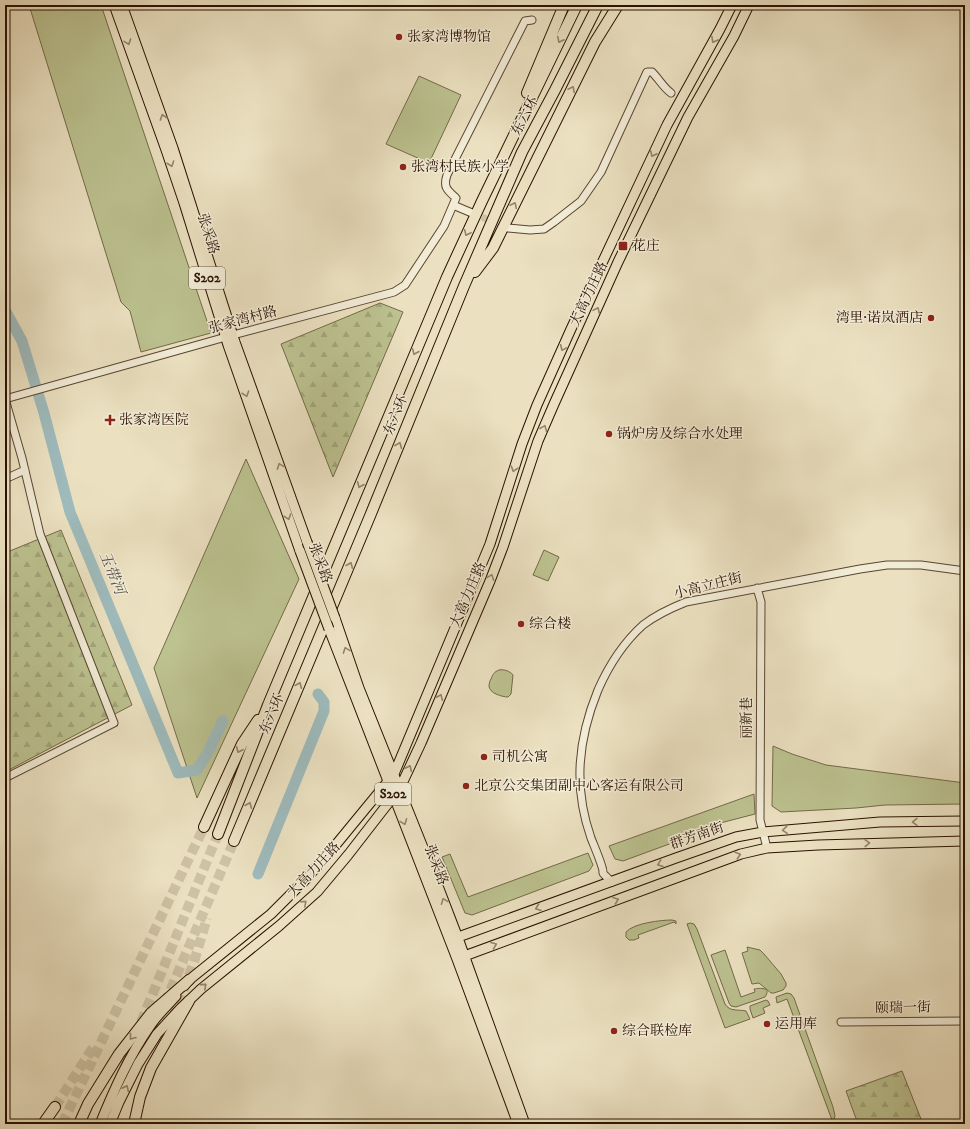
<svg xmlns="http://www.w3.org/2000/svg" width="970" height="1129" viewBox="0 0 970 1129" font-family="'IM FELL DW Pica','Noto Serif SC',serif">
	<defs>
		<pattern id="forest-firs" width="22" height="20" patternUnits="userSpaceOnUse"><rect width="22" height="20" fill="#bcc290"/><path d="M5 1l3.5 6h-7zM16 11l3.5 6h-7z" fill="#a2a67a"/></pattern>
	</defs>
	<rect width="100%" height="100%" fill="#ebe1c1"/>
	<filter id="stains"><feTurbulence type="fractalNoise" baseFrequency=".005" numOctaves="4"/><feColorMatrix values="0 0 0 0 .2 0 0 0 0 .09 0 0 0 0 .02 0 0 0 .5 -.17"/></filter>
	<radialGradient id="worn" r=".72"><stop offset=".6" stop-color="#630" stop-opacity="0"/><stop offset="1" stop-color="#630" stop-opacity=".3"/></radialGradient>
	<path fill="#bcc290" stroke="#736a48" d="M 29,5 L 101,5 L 211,333 L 141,352 L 130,311 L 121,302 Z
		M 419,76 L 461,95 L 429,163 L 386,144 Z
		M 246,459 L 299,579 L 197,798 L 154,668 Z
		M 544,550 L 559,557 L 548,581 L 533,575 Z
		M 499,670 C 504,669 510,671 513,675 L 511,694 L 508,697 C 502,697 489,693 489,686 C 489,684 490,680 491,679 C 493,674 494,672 499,670 Z
		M 773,746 L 792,754 L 826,765 L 965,783 L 965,804 L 885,805 L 856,808 L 781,812 L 772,806 Z
		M 754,794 L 755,814 L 701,828 L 672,843 L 623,861 L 615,859 L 609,846 Z
		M 588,853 L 593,865 L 589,871 L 472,915 L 465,913 L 442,857 L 450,854 L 468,897 Z
		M 672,920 L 676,921 L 676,924 L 674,922 L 638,935 L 639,938 L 634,940 L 629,940 L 626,937 L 626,932 C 634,923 661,920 672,920 Z
		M 690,923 L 694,924 L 697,929 L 725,1004 C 730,1012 737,1009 746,1011 L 750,1019 L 725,1028 L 687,924 Z
		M 747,947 L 760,950 L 764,954 L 781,974 L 786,983 L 786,986 L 783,990 L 774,993 L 771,993 L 759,983 L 752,984 L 742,953 L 748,951 Z
		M 725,950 L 741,997 L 755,992 L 754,989 C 760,988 772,987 765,997 L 736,1007 L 731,1006 L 729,1003 L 711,955 Z
		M 787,993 L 791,994 L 794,998 L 833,1107 L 835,1116 L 834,1119 L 832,1120 L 787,999 L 777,1003 L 776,997 Z
		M 766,1000 L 768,1001 L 770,1005 L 763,1008 L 765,1013 L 753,1018 L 750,1009 L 750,1006 Z"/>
	<path fill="url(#forest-firs)" stroke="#736a48" d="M 380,303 L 403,312 L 333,477 L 281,344 Z
		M 61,530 L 132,705 L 5,772 L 5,553 Z
		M 902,1071 L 923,1124 L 858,1124 L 846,1091 Z"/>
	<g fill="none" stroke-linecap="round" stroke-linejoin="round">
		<path stroke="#9ebbbd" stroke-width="11" d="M 5,310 L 22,341 L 44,413 L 70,512 L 178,773 L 197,770 L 208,752 L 223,721
			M 258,874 L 324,711 L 324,702 L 318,694"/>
		<path stroke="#cec2a4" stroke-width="7" stroke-dasharray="7 3.5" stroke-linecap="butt" d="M 472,213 L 506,227"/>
		<path stroke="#cec2a4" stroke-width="10" stroke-dasharray="10 5" stroke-linecap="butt" d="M 173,1018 L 194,962 L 207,918
			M 147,1045 L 234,841
			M 124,1064 L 218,834
			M 55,1107 L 94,1046
			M 62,1124 L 204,827"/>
		<g stroke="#5a4530" stroke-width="9">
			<path id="minor" d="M 453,205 L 456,198 C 447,190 443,187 447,175 L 525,21 L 532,20
				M 508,228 L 530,230 L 544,229 L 554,222 L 581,201 L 601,172 L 647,72 L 652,72 C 659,79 663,87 671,93
				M 5,399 L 233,335 L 394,292 L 405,285 L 444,226 L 453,205 L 472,213
				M 5,399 L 22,458 L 40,534 L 114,723 L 5,778
				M 5,479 L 25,470
				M 757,588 L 761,602 L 760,820 L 767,848
				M 612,882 C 609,879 605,876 603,873 C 603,871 603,869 602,867 C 599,857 595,848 591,838 C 573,787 578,739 598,690 C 609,665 623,643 643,625 C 656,615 671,608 686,602 L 860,569 L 887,565 L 921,565 L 965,571
				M 841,1022 L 965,1021"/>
		</g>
		<g stroke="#2a1100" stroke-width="11">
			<path id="major" d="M 114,5 L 166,150 L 184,203 L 228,345 L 300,551
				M 122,5 L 173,148 L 235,342 L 307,542
				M 335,618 L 359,688 L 428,860 L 458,938 L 525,1124
				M 329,629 L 457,959 L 518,1124
				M 450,940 L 676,858 L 736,837 L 763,832 L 880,822 L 965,821
				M 459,958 L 741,854 L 767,848 L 818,845 L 965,841
				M 184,986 L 189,980 L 271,914 L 307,878 L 334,847 L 394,774 L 490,544 L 522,444 L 537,405 L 571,329 L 667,125 L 720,29 L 732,5
				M 100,1124 C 114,1090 129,1056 150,1026 C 157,1015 167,1006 176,996
				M 110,1124 L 119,1102 L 138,1064 L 157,1034 L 180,1009 L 201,989 L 279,926 L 317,892 L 348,855 L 400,788 L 421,743 L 490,581 L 503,547 L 538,441 L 554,404 L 618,262 L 688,117 L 734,36 L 749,5"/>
		</g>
		<g stroke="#2a1100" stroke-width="12">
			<path id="highway" d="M 527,93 L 564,5
				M 475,272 L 493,248 L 595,42 L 618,5
				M 204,827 L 242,744 L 258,720
				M 218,834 L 268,705 L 447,277 L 482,201 L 577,5
				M 234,841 L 370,516 L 464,286 L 522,152 L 555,90 L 598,5
				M 43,1124 L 55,1107
				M 79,1124 L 88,1104 L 119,1054 L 151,1013 L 189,980
				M 134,1124 L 140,1097 L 151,1068 L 189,1001"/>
		</g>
		<use href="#minor" stroke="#f2ecd7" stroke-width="7"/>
		<use href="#major" stroke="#ebe1c1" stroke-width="9"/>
		<use href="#highway" stroke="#ebe1c1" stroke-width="10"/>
		<g stroke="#2a1100" stroke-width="11" stroke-linecap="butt">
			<path id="major-bridge" d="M 307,542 L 335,618
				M 300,551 L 329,629"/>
		</g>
		<use href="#major-bridge" stroke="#ebe1c1" stroke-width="9"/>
	</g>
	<defs><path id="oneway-chevron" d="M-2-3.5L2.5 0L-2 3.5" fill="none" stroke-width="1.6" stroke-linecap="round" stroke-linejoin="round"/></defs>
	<g stroke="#94836a">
		<use href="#oneway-chevron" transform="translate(560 40) rotate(116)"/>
		<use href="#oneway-chevron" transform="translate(714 40) rotate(119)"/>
		<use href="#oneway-chevron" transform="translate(128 42) rotate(70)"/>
		<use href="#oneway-chevron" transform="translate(572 89) rotate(-63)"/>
		<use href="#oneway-chevron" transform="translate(163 117) rotate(-109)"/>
		<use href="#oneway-chevron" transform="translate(653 154) rotate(115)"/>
		<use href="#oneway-chevron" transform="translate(171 164) rotate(71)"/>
		<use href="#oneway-chevron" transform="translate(514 205) rotate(-64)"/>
		<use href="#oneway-chevron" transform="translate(467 233) rotate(115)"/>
		<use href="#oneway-chevron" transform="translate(597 310) rotate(-66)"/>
		<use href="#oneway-chevron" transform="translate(563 348) rotate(114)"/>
		<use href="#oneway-chevron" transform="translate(415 352) rotate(113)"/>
		<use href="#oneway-chevron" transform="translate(246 394) rotate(71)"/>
		<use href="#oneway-chevron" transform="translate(544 428) rotate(-68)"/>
		<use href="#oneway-chevron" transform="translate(399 445) rotate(-68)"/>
		<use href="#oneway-chevron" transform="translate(280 466) rotate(-110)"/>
		<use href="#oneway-chevron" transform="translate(514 469) rotate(107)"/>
		<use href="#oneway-chevron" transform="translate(360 485) rotate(113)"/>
		<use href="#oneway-chevron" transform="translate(288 517) rotate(71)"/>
		<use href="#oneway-chevron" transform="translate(350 565) rotate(-67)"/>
		<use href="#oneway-chevron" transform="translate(491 577) rotate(-69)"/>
		<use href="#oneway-chevron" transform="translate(346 650) rotate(-110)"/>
		<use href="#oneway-chevron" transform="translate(299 685) rotate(-67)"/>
		<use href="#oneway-chevron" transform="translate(440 697) rotate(-67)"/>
		<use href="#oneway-chevron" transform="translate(239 750) rotate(115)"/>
		<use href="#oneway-chevron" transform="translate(409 768) rotate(-65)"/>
		<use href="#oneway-chevron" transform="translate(249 805) rotate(-67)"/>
		<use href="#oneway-chevron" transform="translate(404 822) rotate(69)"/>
		<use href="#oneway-chevron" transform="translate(915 822) rotate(179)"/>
		<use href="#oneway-chevron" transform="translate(785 830) rotate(175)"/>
		<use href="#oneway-chevron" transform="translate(867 843) rotate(-2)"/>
		<use href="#oneway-chevron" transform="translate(738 855) rotate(-18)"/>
		<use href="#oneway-chevron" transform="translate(660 864) rotate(160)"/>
		<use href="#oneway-chevron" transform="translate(616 900) rotate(-20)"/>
		<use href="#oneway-chevron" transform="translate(444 901) rotate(-111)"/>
		<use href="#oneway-chevron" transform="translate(304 903) rotate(-42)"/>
		<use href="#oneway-chevron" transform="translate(538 908) rotate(160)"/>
		<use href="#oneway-chevron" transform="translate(494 945) rotate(-21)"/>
		<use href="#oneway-chevron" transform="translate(204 986) rotate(-41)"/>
		<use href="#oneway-chevron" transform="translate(132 1037) rotate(128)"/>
		<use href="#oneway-chevron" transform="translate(126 1088) rotate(-64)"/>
	</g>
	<g fill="#8f2418" stroke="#f2ecd7" stroke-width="1.5">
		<circle cx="399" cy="37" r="4"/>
		<circle cx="403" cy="167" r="4"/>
		<rect x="618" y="241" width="10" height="10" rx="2"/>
		<circle cx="931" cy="318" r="4"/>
		<path d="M108 414h4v4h4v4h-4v4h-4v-4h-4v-4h4z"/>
		<circle cx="609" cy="434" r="4"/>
		<circle cx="521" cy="624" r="4"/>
		<circle cx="484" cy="757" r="4"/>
		<circle cx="466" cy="786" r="4"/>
		<circle cx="767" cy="1024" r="4"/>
		<circle cx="614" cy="1031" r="4"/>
	</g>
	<g text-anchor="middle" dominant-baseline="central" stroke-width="3" stroke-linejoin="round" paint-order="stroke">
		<g fill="#f2ecd7" stroke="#665340" stroke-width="1">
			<rect x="189" y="267" width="36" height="22" rx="3"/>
			<rect x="375" y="783" width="36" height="22" rx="3"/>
		</g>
		<g font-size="13" font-weight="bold" fill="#2a1100">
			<text x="207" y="278">S202</text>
			<text x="393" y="794">S202</text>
		</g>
		<g font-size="14" fill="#2a1100" stroke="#f2ecd7" text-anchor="start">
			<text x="407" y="37">张家湾博物馆</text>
			<text x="411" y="167">张湾村民族小学</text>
			<text x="632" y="246">花庄</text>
			<text x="923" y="318" text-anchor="end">湾里·诺岚酒店</text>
			<text x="119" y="420">张家湾医院</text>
			<text x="617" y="434">锅炉房及综合水处理</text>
			<text x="529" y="624">综合楼</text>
			<text x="492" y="757">司机公寓</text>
			<text x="474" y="786">北京公交集团副中心客运有限公司</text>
			<text x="775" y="1024">运用库</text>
			<text x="622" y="1031">综合联检库</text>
		</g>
		<g font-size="14" fill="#2a1100" stroke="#f2ecd7">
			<text transform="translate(525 116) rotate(-62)">东六环</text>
			<text transform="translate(208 234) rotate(73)">张采路</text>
			<text transform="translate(589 294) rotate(-65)">大高力庄路</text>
			<text transform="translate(243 320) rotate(-15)">张家湾村路</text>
			<text transform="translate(396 415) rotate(-68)">东六环</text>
			<text transform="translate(320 563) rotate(70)">张采路</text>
			<text transform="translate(708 586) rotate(-14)">小高立庄街</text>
			<text transform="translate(468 595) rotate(-67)">大高力庄路</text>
			<text transform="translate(272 714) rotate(-67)">东六环</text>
			<text transform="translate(747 718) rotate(-90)">丽新巷</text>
			<text transform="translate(697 836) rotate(-19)">群芳南街</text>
			<text transform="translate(436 865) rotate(69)">张采路</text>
			<text transform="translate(314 870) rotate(-47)">大高力庄路</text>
			<text transform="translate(903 1008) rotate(-1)">颐瑞一街</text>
		</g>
		<g font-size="15" font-style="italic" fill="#534c42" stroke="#f2ecd7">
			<text transform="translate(112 573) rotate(68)">玉带河</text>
		</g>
	</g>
	<rect width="970" height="1129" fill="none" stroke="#ebe1c1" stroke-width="20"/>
	<rect x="6" y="6" width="958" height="1117" fill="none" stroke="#2a1100" stroke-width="2"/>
	<rect x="10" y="10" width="950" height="1109" fill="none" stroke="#2a1100"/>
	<rect width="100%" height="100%" filter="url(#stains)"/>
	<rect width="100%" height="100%" fill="url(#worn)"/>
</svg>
